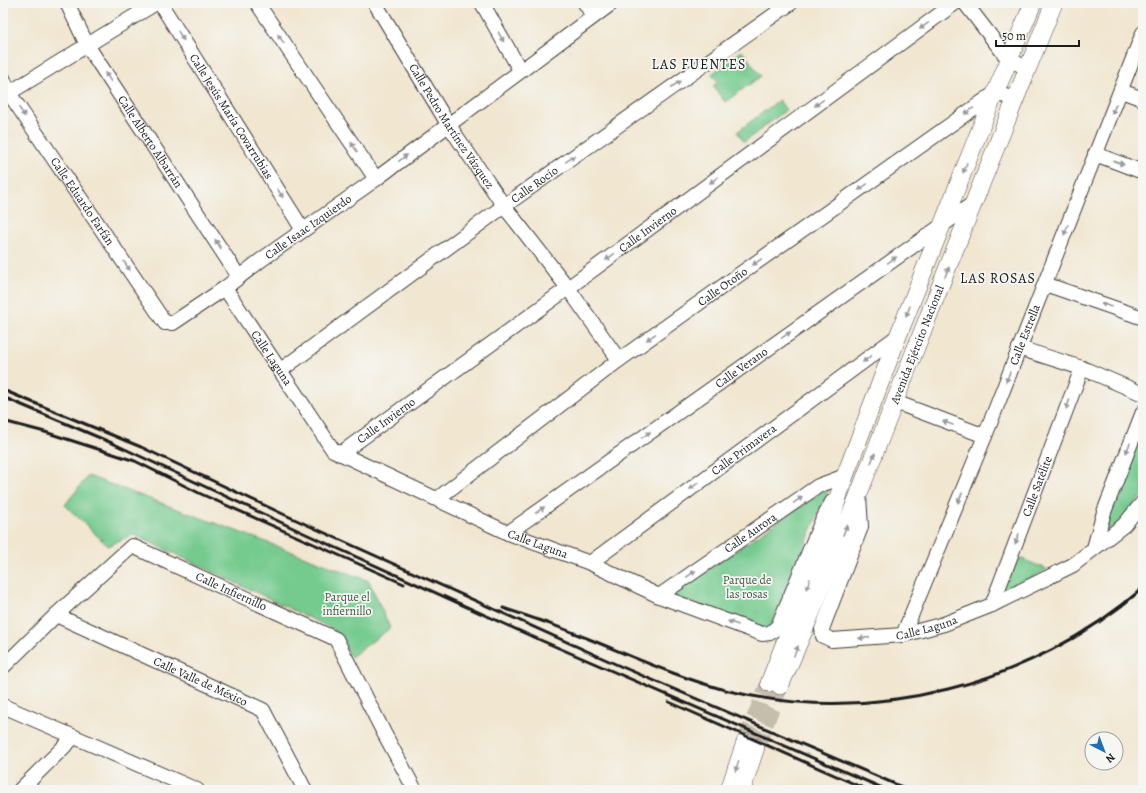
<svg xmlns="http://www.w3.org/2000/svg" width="1146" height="793" viewBox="0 0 1146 793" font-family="Alegreya,serif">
	<rect width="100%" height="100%" fill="#f6f6f2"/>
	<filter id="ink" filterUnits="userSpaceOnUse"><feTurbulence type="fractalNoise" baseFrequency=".025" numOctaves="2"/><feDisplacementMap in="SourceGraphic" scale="8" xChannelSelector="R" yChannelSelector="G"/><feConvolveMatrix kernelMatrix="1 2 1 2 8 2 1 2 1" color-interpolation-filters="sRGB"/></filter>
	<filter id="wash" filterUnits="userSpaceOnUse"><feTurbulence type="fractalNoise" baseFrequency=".012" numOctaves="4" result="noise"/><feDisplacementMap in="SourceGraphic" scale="16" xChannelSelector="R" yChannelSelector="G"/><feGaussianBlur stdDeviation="0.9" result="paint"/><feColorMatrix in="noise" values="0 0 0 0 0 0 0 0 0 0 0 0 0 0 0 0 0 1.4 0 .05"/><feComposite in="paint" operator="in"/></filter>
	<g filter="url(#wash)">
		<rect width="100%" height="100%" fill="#f1e6d0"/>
		<path fill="#75ca8e" stroke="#487355" d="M 742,51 L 761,76 L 725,102 L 713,86 L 718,82 L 712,74 Z
			M 779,100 L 786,110 L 744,142 L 737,132 Z
			M 1143,417 L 1143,495 L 1117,524 L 1102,533 Z
			M 88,476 L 258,539 L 369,581 L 390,628 L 351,657 L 333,629 L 133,534 L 108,546 L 65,505 Z
			M 830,486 L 769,631 L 671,595 Z
			M 1014,556 L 1047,569 L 999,596 Z"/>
	</g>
	<g filter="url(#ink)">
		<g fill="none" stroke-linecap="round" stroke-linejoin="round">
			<path stroke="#c6beac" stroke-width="17" stroke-dasharray="17 8" stroke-linecap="butt" d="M 745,742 L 769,683
				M 756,747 L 780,686"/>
			<g stroke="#3c3a37" stroke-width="16">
				<g id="minor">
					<path id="s1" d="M 67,3 L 87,45 L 239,277"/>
					<path id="s2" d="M 160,3 L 303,230"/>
					<path d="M 257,3 L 376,179"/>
					<path id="s3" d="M 375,3 L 448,124 L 504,206 L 568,288 L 619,360"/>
					<path d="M 482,3 L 520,70"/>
					<path d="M 585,3 L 593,16"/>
					<path d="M 965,3 L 1009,60 L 1028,68"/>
					<path id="s4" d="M 3,78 L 9,93 L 165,323 L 173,323 L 225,288 L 261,260 L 376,179 L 612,3"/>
					<path d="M 1121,91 L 1143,99"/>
					<path d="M 9,93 L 156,3"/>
					<path d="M 1095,154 L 1143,172"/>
					<path d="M 1045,284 L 1143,318"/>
					<path id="s5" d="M 225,288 L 333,450 L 508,533 L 590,563 L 659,596 L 762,634 L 770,633 L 778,626 L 821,523 L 832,502"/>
					<path d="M 1019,348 L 1082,368 L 1143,394"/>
					<path id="s6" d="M 281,370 L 504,206 L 791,3"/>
					<path d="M 895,402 L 985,436"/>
					<path id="s7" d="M 340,454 L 568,288 L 955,3"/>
					<path id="s8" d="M 859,496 L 861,527 L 822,629 L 823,636 L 832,640 L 903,635 L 944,624 L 992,605 L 1073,565 L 1124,525 L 1143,502"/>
					<path id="s9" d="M 437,499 L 619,360 L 995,93 L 1015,99"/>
					<path id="s10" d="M 508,533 L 975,202"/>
					<path d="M 1094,548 L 1104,512 L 1143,412"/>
					<path id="s11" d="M 590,563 L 898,336"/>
					<path id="s12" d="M 659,596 L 818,486 L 845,476"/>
					<path id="s13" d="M 992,605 L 1082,368"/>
					<path id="s14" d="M 56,615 L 263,710 L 305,790"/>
					<path id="s15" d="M 903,635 L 985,436 L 1143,33"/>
					<path id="s16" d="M 3,667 L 56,615 L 132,546 L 336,639 L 384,733 L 415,790"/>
					<path d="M 3,706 L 197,790"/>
					<path d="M 20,790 L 74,737"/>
				</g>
			</g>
			<g stroke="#3c3a37" stroke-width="18">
				<g id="major">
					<path d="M 769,683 L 829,528 L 843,481 L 898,336 L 985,117 L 1033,3"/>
					<path id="s17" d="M 780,686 C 822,593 857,497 895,401 C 947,268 1000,136 1054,3"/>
					<path d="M 729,790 L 745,742"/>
					<path d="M 742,790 L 756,747"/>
				</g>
			</g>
			<use href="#minor" stroke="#fff" stroke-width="14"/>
			<use href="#major" stroke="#fff" stroke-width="17"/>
			<path stroke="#1c1c1c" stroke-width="3" d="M 3,390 L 141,447 L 283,514 L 620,666 L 909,790
				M 3,397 L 112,443 L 308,535 L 531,636 L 887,790
				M 3,421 L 45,432 L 135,461 L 201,494 L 404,584
				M 503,608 C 527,616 551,624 574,633 C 625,653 675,677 729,691 C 872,726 1032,685 1143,588
				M 669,702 L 868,790"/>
		</g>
		<defs><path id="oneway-solid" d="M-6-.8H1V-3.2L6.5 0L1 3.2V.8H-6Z"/></defs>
		<g fill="#999">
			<use href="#oneway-solid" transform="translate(924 26) rotate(144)"/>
			<use href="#oneway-solid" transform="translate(181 36) rotate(58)"/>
			<use href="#oneway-solid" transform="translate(501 37) rotate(61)"/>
			<use href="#oneway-solid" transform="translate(281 39) rotate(-124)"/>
			<use href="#oneway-solid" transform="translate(108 77) rotate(-123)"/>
			<use href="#oneway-solid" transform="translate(676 84) rotate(-35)"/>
			<use href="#oneway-solid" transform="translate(819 103) rotate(144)"/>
			<use href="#oneway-solid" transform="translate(1114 109) rotate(113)"/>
			<use href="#oneway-solid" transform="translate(969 111) rotate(145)"/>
			<use href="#oneway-solid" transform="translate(22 112) rotate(56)"/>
			<use href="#oneway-solid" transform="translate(354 147) rotate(-124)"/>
			<use href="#oneway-solid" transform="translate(403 158) rotate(-37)"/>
			<use href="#oneway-solid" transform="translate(570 159) rotate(-35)"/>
			<use href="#oneway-solid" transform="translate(1119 163) rotate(20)"/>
			<use href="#oneway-solid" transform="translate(965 168) rotate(111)"/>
			<use href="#oneway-solid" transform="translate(714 180) rotate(144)"/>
			<use href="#oneway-solid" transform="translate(863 187) rotate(145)"/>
			<use href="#oneway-solid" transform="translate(280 193) rotate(58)"/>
			<use href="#oneway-solid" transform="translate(1066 230) rotate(111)"/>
			<use href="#oneway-solid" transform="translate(218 244) rotate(-123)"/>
			<use href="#oneway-solid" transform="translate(610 257) rotate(144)"/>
			<use href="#oneway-solid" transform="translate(892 260) rotate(-35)"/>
			<use href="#oneway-solid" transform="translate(757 262) rotate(145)"/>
			<use href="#oneway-solid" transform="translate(127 266) rotate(56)"/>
			<use href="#oneway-solid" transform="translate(947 272) rotate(-68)"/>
			<use href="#oneway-solid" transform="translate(1106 305) rotate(-161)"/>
			<use href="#oneway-solid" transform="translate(908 311) rotate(112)"/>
			<use href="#oneway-solid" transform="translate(786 335) rotate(-35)"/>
			<use href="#oneway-solid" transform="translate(651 337) rotate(145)"/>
			<use href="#oneway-solid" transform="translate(867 359) rotate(144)"/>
			<use href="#oneway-solid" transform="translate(1008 377) rotate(111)"/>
			<use href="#oneway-solid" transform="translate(1068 404) rotate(111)"/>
			<use href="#oneway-solid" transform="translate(948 423) rotate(-159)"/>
			<use href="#oneway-solid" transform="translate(646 435) rotate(-35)"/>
			<use href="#oneway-solid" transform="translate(1128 448) rotate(112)"/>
			<use href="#oneway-solid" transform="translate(873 458) rotate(-69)"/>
			<use href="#oneway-solid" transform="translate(694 486) rotate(144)"/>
			<use href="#oneway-solid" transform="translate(960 498) rotate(112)"/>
			<use href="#oneway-solid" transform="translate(798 500) rotate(-35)"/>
			<use href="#oneway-solid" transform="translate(540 510) rotate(-35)"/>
			<use href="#oneway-solid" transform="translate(845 530) rotate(-69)"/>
			<use href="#oneway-solid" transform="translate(1017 539) rotate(111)"/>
			<use href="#oneway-solid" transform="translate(691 574) rotate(-35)"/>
			<use href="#oneway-solid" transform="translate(808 584) rotate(111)"/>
			<use href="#oneway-solid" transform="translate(733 623) rotate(-160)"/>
			<use href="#oneway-solid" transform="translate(864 638) rotate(176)"/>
			<use href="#oneway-solid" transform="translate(796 651) rotate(-66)"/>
			<use href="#oneway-solid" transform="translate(737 766) rotate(108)"/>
		</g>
	</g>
	<g text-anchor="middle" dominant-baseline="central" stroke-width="3.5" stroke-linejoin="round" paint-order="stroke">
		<g font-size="12" fill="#1c1c1c" stroke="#f6f6f2">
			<text stroke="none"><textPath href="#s2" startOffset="134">Calle Jesús María Covarrubias</textPath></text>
			<text stroke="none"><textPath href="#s3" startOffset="145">Calle Pedro Martínez Vázquez</textPath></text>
			<text stroke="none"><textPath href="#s1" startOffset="162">Calle Alberto Albarrán</textPath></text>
			<text stroke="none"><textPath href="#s6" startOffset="314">Calle Rocío</textPath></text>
			<text stroke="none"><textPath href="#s4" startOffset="147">Calle Eduardo Farfán</textPath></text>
			<text stroke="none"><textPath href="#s4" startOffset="468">Calle Isaac Izquierdo</textPath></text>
			<text stroke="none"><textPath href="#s7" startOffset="381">Calle Invierno</textPath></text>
			<text stroke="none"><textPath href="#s9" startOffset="356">Calle Otoño</textPath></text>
			<text stroke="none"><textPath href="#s15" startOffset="324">Calle Estrella</textPath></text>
			<text stroke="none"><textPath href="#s17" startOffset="368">Avenida Ejército Nacional</textPath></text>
			<text stroke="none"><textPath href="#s5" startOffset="84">Calle Laguna</textPath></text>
			<text stroke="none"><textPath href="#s10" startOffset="286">Calle Verano</textPath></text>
			<text stroke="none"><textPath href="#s7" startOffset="57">Calle Invierno</textPath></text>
			<text stroke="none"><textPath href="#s11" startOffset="191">Calle Primavera</textPath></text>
			<text stroke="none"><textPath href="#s13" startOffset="127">Calle Satélite</textPath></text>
			<text stroke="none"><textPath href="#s12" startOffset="111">Calle Aurora</textPath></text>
			<text stroke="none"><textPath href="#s5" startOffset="420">Calle Laguna</textPath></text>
			<text stroke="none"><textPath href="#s16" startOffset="286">Calle Infiernillo</textPath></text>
			<text stroke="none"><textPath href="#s8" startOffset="253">Calle Laguna</textPath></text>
			<text stroke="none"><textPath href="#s14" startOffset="159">Calle Valle de México</textPath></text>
		</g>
		<g font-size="12" fill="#3b5944" stroke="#f6f6f2">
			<text x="747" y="580">Parque de<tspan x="747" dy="14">las rosas</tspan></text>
			<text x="347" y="597">Parque el<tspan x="347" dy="14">infiernillo</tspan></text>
		</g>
		<g font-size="14" letter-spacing="1" fill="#1c1c1c" stroke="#f6f6f2">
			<text x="699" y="64">LAS FUENTES</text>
			<text x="998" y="278">LAS ROSAS</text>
		</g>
	</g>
	<rect width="1146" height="793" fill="none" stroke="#f6f6f2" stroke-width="16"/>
	<g transform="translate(1104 751) rotate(138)"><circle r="19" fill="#f6f6f2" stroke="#9f9f9c"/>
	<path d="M0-3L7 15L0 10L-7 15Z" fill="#1f6fb2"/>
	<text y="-6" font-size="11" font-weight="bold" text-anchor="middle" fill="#1c1c1c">N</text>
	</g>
	<path d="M996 40v6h83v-6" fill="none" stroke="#1c1c1c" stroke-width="2"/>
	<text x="1002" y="40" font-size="12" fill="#1c1c1c" stroke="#f6f6f2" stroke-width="3" paint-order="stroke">50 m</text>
</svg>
